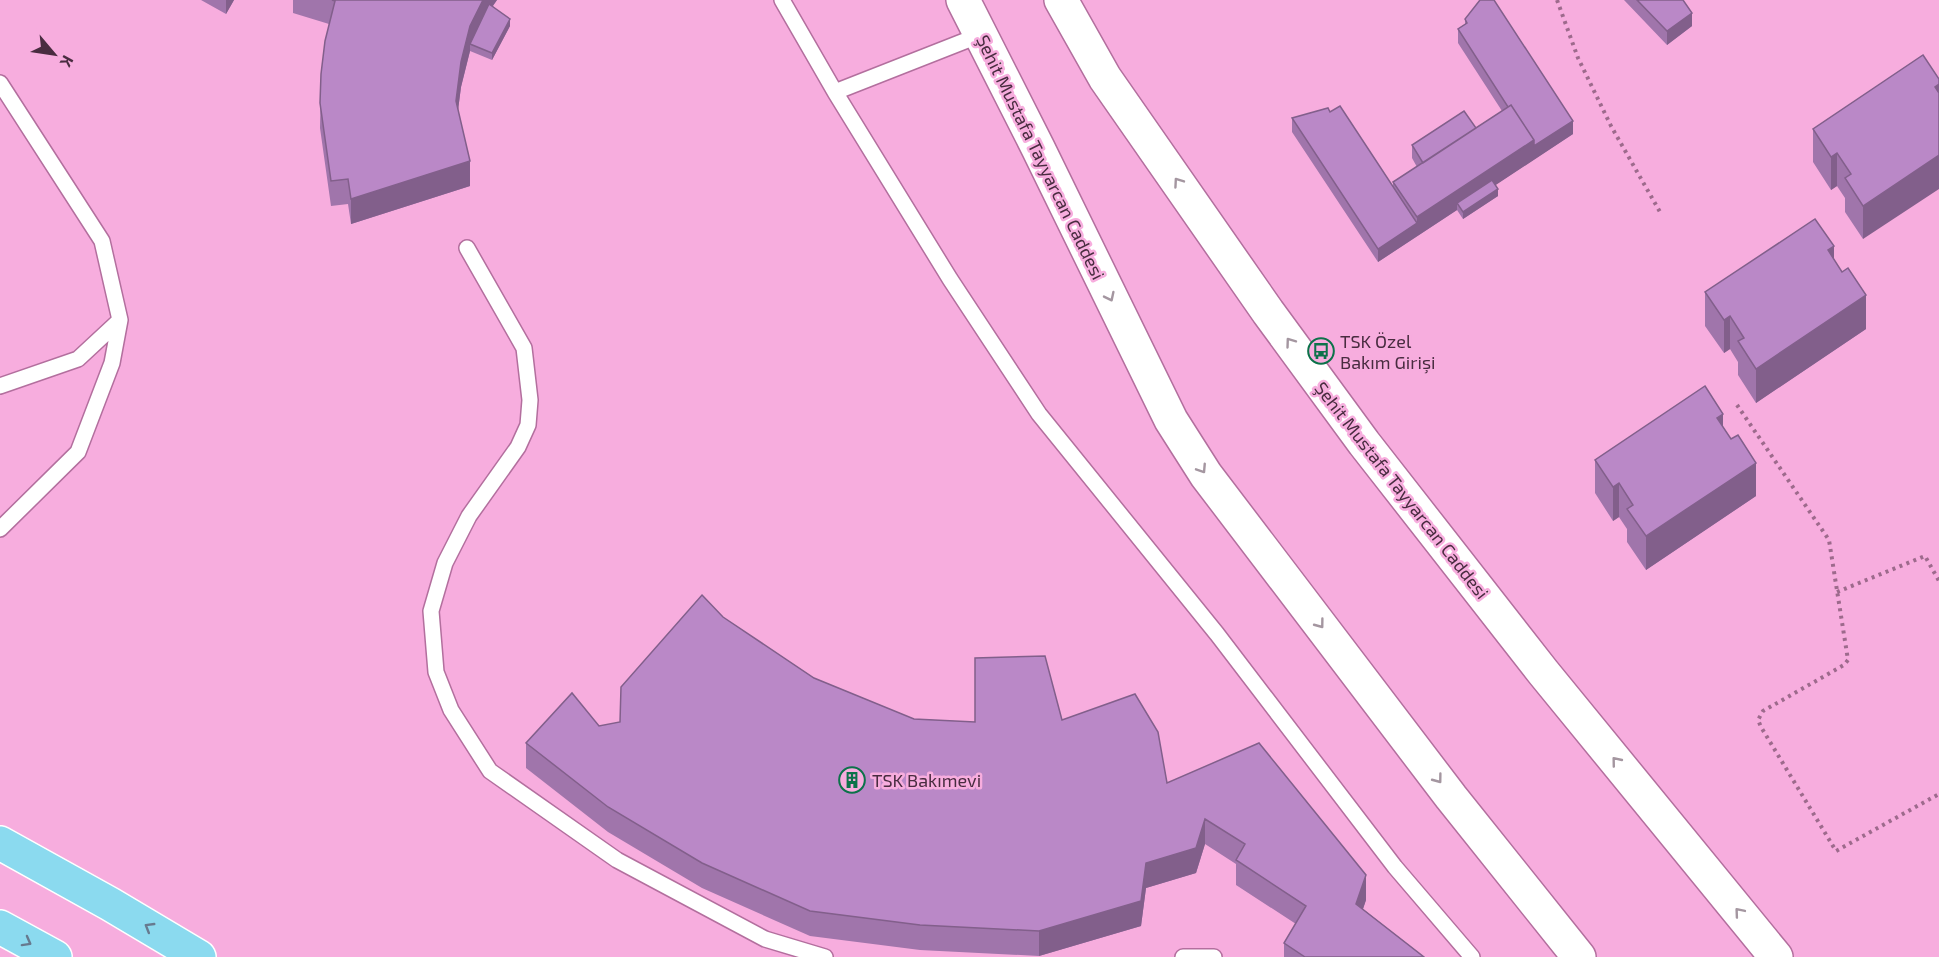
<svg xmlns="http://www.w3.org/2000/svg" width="1939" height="957" viewBox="0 0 1939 957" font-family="'Exo 2',sans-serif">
	<rect width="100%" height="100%" fill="#f7adde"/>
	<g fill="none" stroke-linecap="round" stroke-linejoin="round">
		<g stroke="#b36f9e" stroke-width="18">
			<path id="lane" d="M 782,0 L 835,92 L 950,279 L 1039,414 L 1217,634 L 1395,867 L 1472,957
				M 0,83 L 102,241 L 120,320 L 78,359 L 0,386
				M 835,92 L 980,35
				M 467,248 L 524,348 L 530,400 L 528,425 L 518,447 L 469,516 L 445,563 L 431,611 L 436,672 L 451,710 L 490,771 L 617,860 L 765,939 L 825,957
				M 0,529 L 78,452 L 112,363 L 120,320
				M 1183,957 L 1214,957"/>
		</g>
		<g stroke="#b36f9e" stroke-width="36">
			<path id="secondary" d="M 963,0 L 1038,148 L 1171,420 L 1206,475 L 1451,797 L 1579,957
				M 1061,0 L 1105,78 L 1268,312 L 1364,443 L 1543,672 L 1776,957"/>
		</g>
		<g stroke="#fff" stroke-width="36">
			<path id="primary" d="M 0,843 L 110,904 L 199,957
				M 0,927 L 55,957"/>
		</g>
		<path stroke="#9d6a8c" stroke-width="4" stroke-dasharray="3 4.5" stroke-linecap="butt" d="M 1557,0 L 1578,58 L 1611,126 L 1660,212
			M 1737,405 L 1829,540 L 1848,660 L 1844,665 L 1763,711 L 1758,720 L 1761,727 L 1836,851 L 1939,794
			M 1837,592 L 1925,556 L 1939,581"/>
		<use href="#lane" stroke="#fff" stroke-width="15"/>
		<use href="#secondary" stroke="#fff" stroke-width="33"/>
		<use href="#primary" stroke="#8bdaef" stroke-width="33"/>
	</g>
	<path fill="#a075ab" d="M 201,0 L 234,0 L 226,14 Z
		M 293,0 L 497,0 L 493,6 L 510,26 L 492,60 L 470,51 L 461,87 L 458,110 L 470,186 L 351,224 L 348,204 L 331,206 L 320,128 L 321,74 L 329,24 L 293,13 Z
		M 1624,0 L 1683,0 L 1692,26 L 1667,45 Z
		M 1465,19 L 1573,134 L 1495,185 L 1498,196 L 1463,219 L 1457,210 L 1378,262 L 1292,132 L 1292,118 L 1393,188 L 1393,182 L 1417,167 L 1412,158 L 1412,145 L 1476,128 L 1502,111 L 1458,43 L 1458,29 L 1465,24 Z
		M 1923,55 L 1863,239 L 1845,212 L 1845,198 L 1837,186 L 1831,190 L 1813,162 L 1813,129 Z
		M 1834,259 L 1866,329 L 1756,403 L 1738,375 L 1738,362 L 1730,349 L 1724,353 L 1705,326 L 1705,292 Z
		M 1723,427 L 1756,496 L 1646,570 L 1627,542 L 1627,529 L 1619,517 L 1613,521 L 1595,493 L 1595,460 Z
		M 723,617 L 814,678 L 914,719 L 975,722 L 1062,720 L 1366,900 L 1363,909 L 1424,957 L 1284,957 L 1284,943 L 1296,924 L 1236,885 L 1236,864 L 1205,844 L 1196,873 L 1146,888 L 1141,926 L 1039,956 L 920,950 L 810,936 L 702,888 L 608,832 L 526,768 L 526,743 L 620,722 Z"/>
	<path fill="#825f8b" d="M 226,0 L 234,0 L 226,14 Z
		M 483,0 L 497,0 L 489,11 L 470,44 L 470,51 L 461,87 L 456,126 L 456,101 L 461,62 L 470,26 Z
		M 1692,13 L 1692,26 L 1667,45 L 1667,31 Z
		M 510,19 L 510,26 L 492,60 L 492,53 Z
		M 1939,84 L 1939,118 L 1935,87 Z
		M 1573,121 L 1573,134 L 1461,208 L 1457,203 L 1457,210 L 1378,262 L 1378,249 L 1417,223 L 1417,217 L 1534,140 Z
		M 1837,153 L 1837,186 L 1831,190 L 1831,157 Z
		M 1939,155 L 1939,189 L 1863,239 L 1863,206 Z
		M 470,161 L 470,186 L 351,224 L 351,199 Z
		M 1498,189 L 1498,196 L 1463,219 L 1463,212 Z
		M 1834,246 L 1834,280 L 1828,250 Z
		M 1866,295 L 1866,329 L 1756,403 L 1756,369 Z
		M 1730,316 L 1730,349 L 1724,353 L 1724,320 Z
		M 1723,414 L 1723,447 L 1717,418 Z
		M 1756,463 L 1756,496 L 1646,570 L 1646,536 Z
		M 1619,483 L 1619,517 L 1613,521 L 1613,487 Z
		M 1205,819 L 1205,844 L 1196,873 L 1146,888 L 1141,926 L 1039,956 L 1039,931 L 1146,863 Z
		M 1366,875 L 1366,900 L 1356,929 L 1356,904 Z"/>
	<path fill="#ba88c7" stroke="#825f8b" stroke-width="1.5" d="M 332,0 L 483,0 L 470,26 L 461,62 L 456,101 L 470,161 L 351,199 L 348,179 L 331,181 L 320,103 L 321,74 L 325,41 L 335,1 Z
		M 1480,0 L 1494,0 L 1573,121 L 1534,146 L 1534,140 L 1511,105 L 1508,107 L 1458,29 L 1467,23 L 1465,19 Z
		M 1637,0 L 1683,0 L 1692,13 L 1667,31 Z
		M 489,4 L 510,19 L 492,53 L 470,44 Z
		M 1923,55 L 1939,79 L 1939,84 L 1935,87 L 1939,93 L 1939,155 L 1863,206 L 1845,178 L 1851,174 L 1837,153 L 1831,157 L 1813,129 Z
		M 1511,105 L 1534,140 L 1417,217 L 1393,182 Z
		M 1340,106 L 1417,223 L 1378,249 L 1292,118 L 1328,108 L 1330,112 Z
		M 1464,111 L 1476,128 L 1423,163 L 1412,145 Z
		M 1492,180 L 1498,189 L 1463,212 L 1457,203 Z
		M 1815,219 L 1834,246 L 1828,250 L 1842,272 L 1848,268 L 1866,295 L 1756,369 L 1738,341 L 1744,338 L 1730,316 L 1724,320 L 1705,292 Z
		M 1705,386 L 1723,414 L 1717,418 L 1731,439 L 1738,435 L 1756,463 L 1646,536 L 1627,509 L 1633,505 L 1619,483 L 1613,487 L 1595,460 Z
		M 702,595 L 723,617 L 814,678 L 914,719 L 975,722 L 975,658 L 1045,656 L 1062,720 L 1135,694 L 1158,732 L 1167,783 L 1259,743 L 1366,875 L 1356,904 L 1424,957 L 1305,957 L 1284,943 L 1306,906 L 1236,860 L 1245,844 L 1205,819 L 1196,848 L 1146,863 L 1141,901 L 1039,931 L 920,925 L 810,911 L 702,863 L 608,807 L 526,743 L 572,693 L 599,726 L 620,722 L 621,687 Z"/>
	<defs><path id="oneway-chevron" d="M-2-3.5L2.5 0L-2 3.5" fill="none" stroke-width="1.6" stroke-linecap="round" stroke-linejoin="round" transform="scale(1.5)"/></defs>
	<g stroke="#a496a0">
		<use href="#oneway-chevron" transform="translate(1178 182) rotate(-125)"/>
		<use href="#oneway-chevron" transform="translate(1110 297) rotate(64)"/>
		<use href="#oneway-chevron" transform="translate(1290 342) rotate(-126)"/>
		<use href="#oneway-chevron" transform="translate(1202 469) rotate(57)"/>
		<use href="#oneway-chevron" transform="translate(1320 624) rotate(53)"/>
		<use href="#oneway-chevron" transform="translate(1616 761) rotate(-129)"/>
		<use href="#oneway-chevron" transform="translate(1438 779) rotate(53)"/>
		<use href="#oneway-chevron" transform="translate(1739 912) rotate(-130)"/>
	</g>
	<g stroke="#677a8f">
		<use href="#oneway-chevron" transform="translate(149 927) rotate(-149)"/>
		<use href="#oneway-chevron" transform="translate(27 942) rotate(29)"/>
	</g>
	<defs>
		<g id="bus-ring" transform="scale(1.35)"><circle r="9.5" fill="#f7adde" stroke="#0c724a" stroke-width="1.5"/><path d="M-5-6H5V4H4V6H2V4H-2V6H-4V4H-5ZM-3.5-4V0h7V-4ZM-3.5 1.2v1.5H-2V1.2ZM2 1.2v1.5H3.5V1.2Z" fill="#0c724a"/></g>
		<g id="building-ring" transform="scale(1.35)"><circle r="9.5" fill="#f7adde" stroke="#0c724a" stroke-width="1.5"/><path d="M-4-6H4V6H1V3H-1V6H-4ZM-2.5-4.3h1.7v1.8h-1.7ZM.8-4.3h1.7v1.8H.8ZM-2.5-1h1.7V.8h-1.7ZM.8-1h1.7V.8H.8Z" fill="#0c724a"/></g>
	</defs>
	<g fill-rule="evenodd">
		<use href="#bus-ring" x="1321" y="351"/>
		<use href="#building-ring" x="852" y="780"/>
	</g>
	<g text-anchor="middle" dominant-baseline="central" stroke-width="5" stroke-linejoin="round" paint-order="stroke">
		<g font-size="18" fill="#492c40" stroke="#f7adde">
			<text transform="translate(1041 157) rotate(64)">Şehit Mustafa Tayyarcan Caddesi</text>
			<text transform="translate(1402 490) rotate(52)">Şehit Mustafa Tayyarcan Caddesi</text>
		</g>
		<g font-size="18" fill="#492c40" stroke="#f7adde" text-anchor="start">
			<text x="1340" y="341">TSK Özel<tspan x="1340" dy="21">Bakım Girişi</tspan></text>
			<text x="872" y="780">TSK Bakımevi</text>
		</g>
	</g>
	<g transform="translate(54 54) rotate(119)" stroke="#f7adde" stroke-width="4.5" paint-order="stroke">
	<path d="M0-4.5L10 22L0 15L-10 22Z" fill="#492c40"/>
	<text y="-9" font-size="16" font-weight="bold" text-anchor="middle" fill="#492c40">K</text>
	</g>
</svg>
